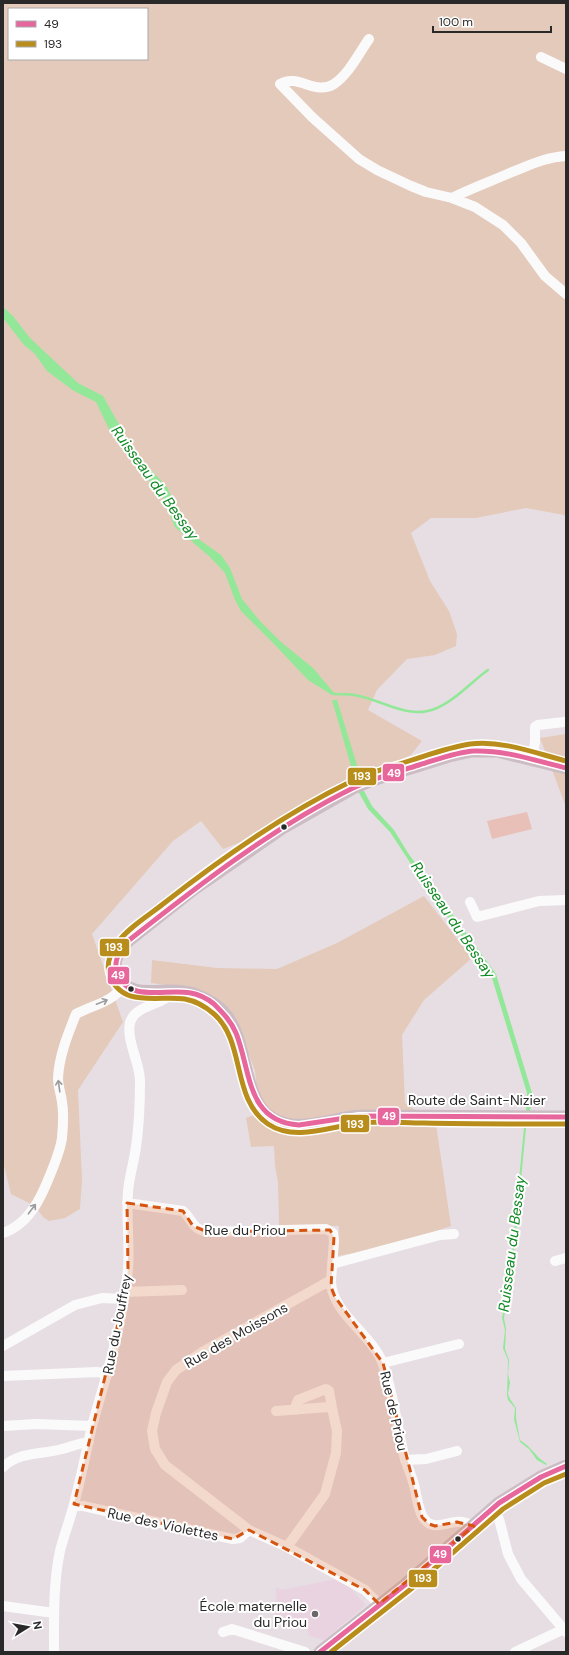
<svg xmlns="http://www.w3.org/2000/svg" width="569" height="1655" viewBox="0 0 569 1655" font-family="'DM Sans',sans-serif">
	<rect width="100%" height="100%" fill="#e7dee4"/>
	<path fill="#ead3e0" d="M 341,1578 L 366,1605 L 324,1640 L 309,1636 L 306,1623 L 275,1625 L 276,1587 L 282,1590 Z"/>
	<path fill="#e4caba" fill-rule="evenodd" d="M 3,3 L 566,3 L 566,517 L 564,515 L 526,508 L 476,518 L 431,518 L 411,533 L 430,581 L 449,611 L 457,634 L 456,646 L 435,655 L 407,659 L 377,690 L 368,710 L 422,741 L 411,755 L 346,783 L 251,843 L 244,841 L 223,849 L 201,821 L 173,841 L 92,934 L 123,1022 L 78,1090 L 82,1179 L 80,1209 L 65,1218 L 49,1221 L 43,1217 L 35,1206 L 11,1194 L 4,1166 L 3,1166 ZM 9,9 L 147,9 L 147,59 L 9,59 Z
		M 566,734 L 566,807 L 540,738 Z
		M 424,896 L 472,958 L 424,1000 L 402,1035 L 405,1103 L 436,1124 L 451,1226 C 414,1239 377,1249 338,1256 L 339,1226 L 279,1225 L 278,1182 L 275,1166 L 274,1146 L 251,1147 L 246,1118 L 254,1115 L 260,1119 L 255,1071 L 238,1024 L 198,989 L 151,983 L 152,960 L 217,968 L 277,969 L 337,943 Z"/>
	<path fill="#e8c0b7" d="M 527,812 L 532,829 L 492,839 L 487,821 Z"/>
	<path fill="#92e898" d="M 3,307 L 13,316 L 30,338 L 78,383 L 103,396 L 135,453 L 167,487 L 179,513 L 197,538 L 221,555 L 230,568 L 242,599 L 260,621 L 281,642 L 313,668 L 335,694 L 332,695 L 308,680 L 277,647 L 241,611 L 235,600 L 225,573 L 210,557 L 175,527 L 161,494 L 129,458 L 110,431 L 96,402 L 74,391 L 47,371 L 35,354 L 24,345 L 3,318 Z
		M 332,700 L 337,700 L 361,778 L 355,780 Z
		M 363,789 L 372,806 L 394,830 L 408,853 L 496,974 L 532,1093 L 530,1112 L 526,1111 L 527,1093 L 492,978 L 428,890 L 390,832 L 368,809 L 358,791 Z
		M 524,1127 L 526,1128 L 512,1274 L 504,1318 L 506,1329 L 505,1349 L 509,1360 L 508,1374 L 510,1383 L 508,1394 L 510,1399 L 516,1408 L 516,1418 L 520,1440 L 528,1446 L 539,1458 L 547,1464 L 546,1465 L 537,1460 L 529,1449 L 520,1442 L 514,1419 L 515,1408 L 508,1400 L 507,1395 L 508,1360 L 503,1348 L 505,1330 L 502,1318 L 510,1275 Z"/>
	<g fill="none" stroke-linecap="round" stroke-linejoin="round">
		<path stroke="#92e898" stroke-width="2.5" d="M 330,692 L 333,694 C 340,694 347,694 354,695 C 382,699 408,721 437,708 C 456,700 471,682 488,670"/>
		<path stroke="#fbfafb" stroke-width="10" d="M 369,39 C 359,53 349,74 334,84 C 315,96 298,73 280,84 L 312,117 L 359,159 L 377,170 L 411,186 L 426,192 L 452,198 L 475,207 L 503,225 L 521,243 L 545,276 L 566,294
			M 541,57 L 566,69
			M 452,198 C 472,188 492,181 512,172 C 530,165 546,157 566,156
			M 532,760 L 535,742 L 535,727 L 538,725 L 564,722
			M 470,902 L 477,917 L 539,901 L 566,900
			M 127,1203 L 183,1211 C 194,1221 190,1228 208,1232 L 326,1229 L 333,1233 L 334,1241 L 331,1280 L 204,1351 L 176,1370 L 167,1382 L 156,1413 L 152,1431 L 155,1449 L 165,1465 L 249,1530 L 287,1547 L 365,1590 L 379,1604
			M 3,1233 C 32,1223 44,1191 54,1165 C 57,1157 61,1147 62,1138 C 63,1127 64,1113 62,1102 C 61,1094 58,1086 58,1078 C 59,1056 68,1034 76,1014 C 93,1005 113,1002 124,985
			M 555,1261 L 566,1258
			M 332,1264 L 440,1235 L 454,1234
			M 331,1280 C 330,1312 373,1335 383,1364 C 394,1395 397,1428 405,1459 C 408,1468 412,1477 414,1485 C 417,1496 418,1512 425,1520 C 433,1530 445,1523 456,1522 C 462,1521 468,1523 474,1526
			M 125,1292 L 182,1290
			M 3,1346 L 75,1305 L 102,1298 L 124,1299
			M 383,1363 L 459,1344
			M 3,1376 L 97,1372 L 108,1374
			M 296,1410 L 296,1405 L 298,1400 L 326,1389 L 329,1391 L 332,1408
			M 276,1411 L 329,1407 L 332,1408 L 337,1431 L 336,1453 L 325,1494 L 287,1547
			M 3,1426 L 36,1424 L 92,1426
			M 405,1460 L 426,1459 L 457,1451
			M 3,1467 C 20,1451 41,1455 62,1449 C 71,1447 79,1443 89,1442
			M 74,1504 L 233,1539 L 240,1538 L 249,1530
			M 491,1510 L 499,1519 L 508,1554 L 521,1579 L 566,1632
			M 3,1606 L 54,1613
			M 223,1632 L 232,1629 L 305,1652
			M 54,1652 C 54,1619 53,1584 60,1551 C 64,1535 70,1520 74,1504 C 81,1478 86,1452 92,1426 C 107,1373 123,1324 128,1269 C 130,1244 126,1218 128,1192 C 129,1177 134,1162 136,1147 C 139,1126 140,1103 140,1081 C 140,1063 126,1040 130,1023 C 135,1003 165,1007 173,990
			M 515,1652 L 564,1629"/>
		<path stroke="#ccbcc4" stroke-width="13" d="M 566,768 L 497,751 L 472,751 L 449,756 L 372,780 L 353,788 L 284,827 L 194,889 L 128,941 C 120,950 111,961 117,974 C 129,1002 160,987 184,992 C 194,993 204,998 212,1003 C 259,1030 230,1118 292,1125 C 309,1127 329,1121 346,1118 C 353,1116 360,1116 367,1116 L 566,1117
			M 320,1652 L 406,1584 L 499,1503 L 541,1477 L 566,1466"/>
		<g stroke="#fff" stroke-width="8">
			<path id="bus-1" d="M 566,768 C 536,761 506,750 474,751 C 456,752 436,760 419,765 C 397,772 374,778 353,788 C 272,828 199,885 128,941 C 118,953 111,964 120,979 C 124,985 130,989 137,991 C 164,997 188,983 214,1004 C 223,1013 231,1021 236,1033 C 251,1070 246,1122 299,1125 L 359,1116 L 566,1117
				M 320,1652 L 406,1584 L 499,1503 L 541,1477 L 566,1466"/>
		</g>
		<g stroke="#fff" stroke-width="8">
			<path id="bus-2" d="M 566,1124 C 519,1124 471,1124 424,1123 C 401,1123 376,1120 353,1124 C 327,1128 293,1141 268,1124 C 231,1099 246,1042 214,1014 C 206,1007 196,1001 185,999 C 158,995 120,1009 109,973 C 106,962 111,952 117,943 C 129,927 148,916 163,904 C 219,860 286,813 350,782 C 370,772 391,767 412,760 C 431,754 450,747 470,744 C 502,740 535,753 566,761
				M 331,1652 L 411,1589 L 503,1509 L 544,1483 L 566,1474"/>
		</g>
		<use href="#bus-1" stroke="#e7679c" stroke-width="5"/>
		<use href="#bus-2" stroke="#b88d1b" stroke-width="5"/>
	</g>
	<defs><path id="oneway-shaft" d="M-6 0H5M1.5-3L5.5 0L1.5 3" fill="none" stroke-width="1.6" stroke-linecap="round" stroke-linejoin="round"/></defs>
	<g stroke="#9c9c9c">
		<use href="#oneway-shaft" transform="translate(102 1002) rotate(-22)"/>
		<use href="#oneway-shaft" transform="translate(59 1086) rotate(-98)"/>
		<use href="#oneway-shaft" transform="translate(32 1209) rotate(-53)"/>
	</g>
	<path fill="#d5540f" fill-opacity="0.2" stroke="#d5540f" stroke-width="3" stroke-dasharray="8 5" stroke-linejoin="round" d="M 127,1203 L 183,1211 L 193,1226 L 208,1232 L 330,1230 L 334,1237 L 331,1287 L 335,1297 L 383,1363 L 422,1517 L 429,1524 L 435,1526 L 457,1522 L 474,1526 L 379,1604 L 365,1590 L 249,1530 L 233,1539 L 74,1504 L 124,1299 L 128,1268 Z"/>
	<g fill="#292929" stroke="#fff" stroke-width="1.5">
		<circle cx="284" cy="827" r="3.5"/>
		<circle cx="131" cy="989" r="3.5"/>
		<circle cx="458" cy="1539" r="3.5"/>
	</g>
	<circle fill="#6c686a" stroke="#fff" stroke-width="1.5" cx="315" cy="1614" r="4"/>
	<g text-anchor="middle" dominant-baseline="central" stroke-width="4" stroke-linejoin="round" paint-order="stroke">
		<g font-size="14" fill="#292929" stroke="#fff">
			<text x="477" y="1100">Route de Saint-Nizier</text>
			<text x="245" y="1230">Rue du Priou</text>
			<text transform="translate(117 1324) rotate(-79)">Rue du Jouffrey</text>
			<text transform="translate(236 1335) rotate(-30)">Rue des Moissons</text>
			<text transform="translate(394 1411) rotate(77)">Rue de Priou</text>
			<text transform="translate(163 1524) rotate(12)">Rue des Violettes</text>
		</g>
		<g font-size="14" fill="#292929" stroke="#fff" text-anchor="end">
			<text x="307" y="1606">École maternelle<tspan x="307" dy="16">du Priou</tspan></text>
		</g>
		<g font-size="15" font-style="italic" fill="#0f8922" stroke="#fff">
			<text transform="translate(155 483) rotate(54)">Ruisseau du Bessay</text>
			<text transform="translate(453 920) rotate(56)">Ruisseau du Bessay</text>
			<text transform="translate(512 1244) rotate(-83)">Ruisseau du Bessay</text>
		</g>
	</g>
	<g stroke="#fff" stroke-width="1.5">
		<rect x="382" y="763" width="23" height="19" rx="4" fill="#e7679c"/>
		<rect x="347" y="767" width="30" height="19" rx="4" fill="#b88d1b"/>
		<rect x="99" y="938" width="31" height="19" rx="4" fill="#b88d1b"/>
		<rect x="107" y="966" width="23" height="19" rx="4" fill="#e7679c"/>
		<rect x="377" y="1107" width="23" height="19" rx="4" fill="#e7679c"/>
		<rect x="340" y="1114" width="30" height="19" rx="4" fill="#b88d1b"/>
		<rect x="429" y="1545" width="23" height="19" rx="4" fill="#e7679c"/>
		<rect x="408" y="1569" width="30" height="19" rx="4" fill="#b88d1b"/>
	</g>
	<g font-size="11" text-anchor="middle" font-weight="bold" fill="#fff">
		<text x="394" y="777">49</text>
		<text x="362" y="780">193</text>
		<text x="114" y="951">193</text>
		<text x="118" y="979">49</text>
		<text x="389" y="1120">49</text>
		<text x="355" y="1128">193</text>
		<text x="440" y="1558">49</text>
		<text x="423" y="1582">193</text>
	</g>
	<rect width="569" height="1655" fill="none" stroke="#292929" stroke-width="8"/>
	<rect x="8" y="8" width="140" height="52" fill="#ffffff" stroke="#a9a9a9"/>
	<rect x="16" y="21" width="20" height="6" fill="#e7679c" stroke="#a9a9a9"/>
	<text x="44" y="28" font-size="12" fill="#292929">49</text>
	<rect x="16" y="41" width="20" height="6" fill="#b88d1b" stroke="#a9a9a9"/>
	<text x="44" y="48" font-size="12" fill="#292929">193</text>
	<g transform="translate(28 1627) rotate(79)" stroke="#ffffff" stroke-width="3" paint-order="stroke">
	<path d="M0-3L7 15L0 10L-7 15Z" fill="#292929"/>
	<text y="-6" font-size="11" font-weight="bold" text-anchor="middle" fill="#292929">N</text>
	</g>
	<path d="M433 26v6h118v-6" fill="none" stroke="#292929" stroke-width="2"/>
	<text x="439" y="26" font-size="12" fill="#292929" stroke="#ffffff" stroke-width="3" paint-order="stroke">100 m</text>
</svg>
